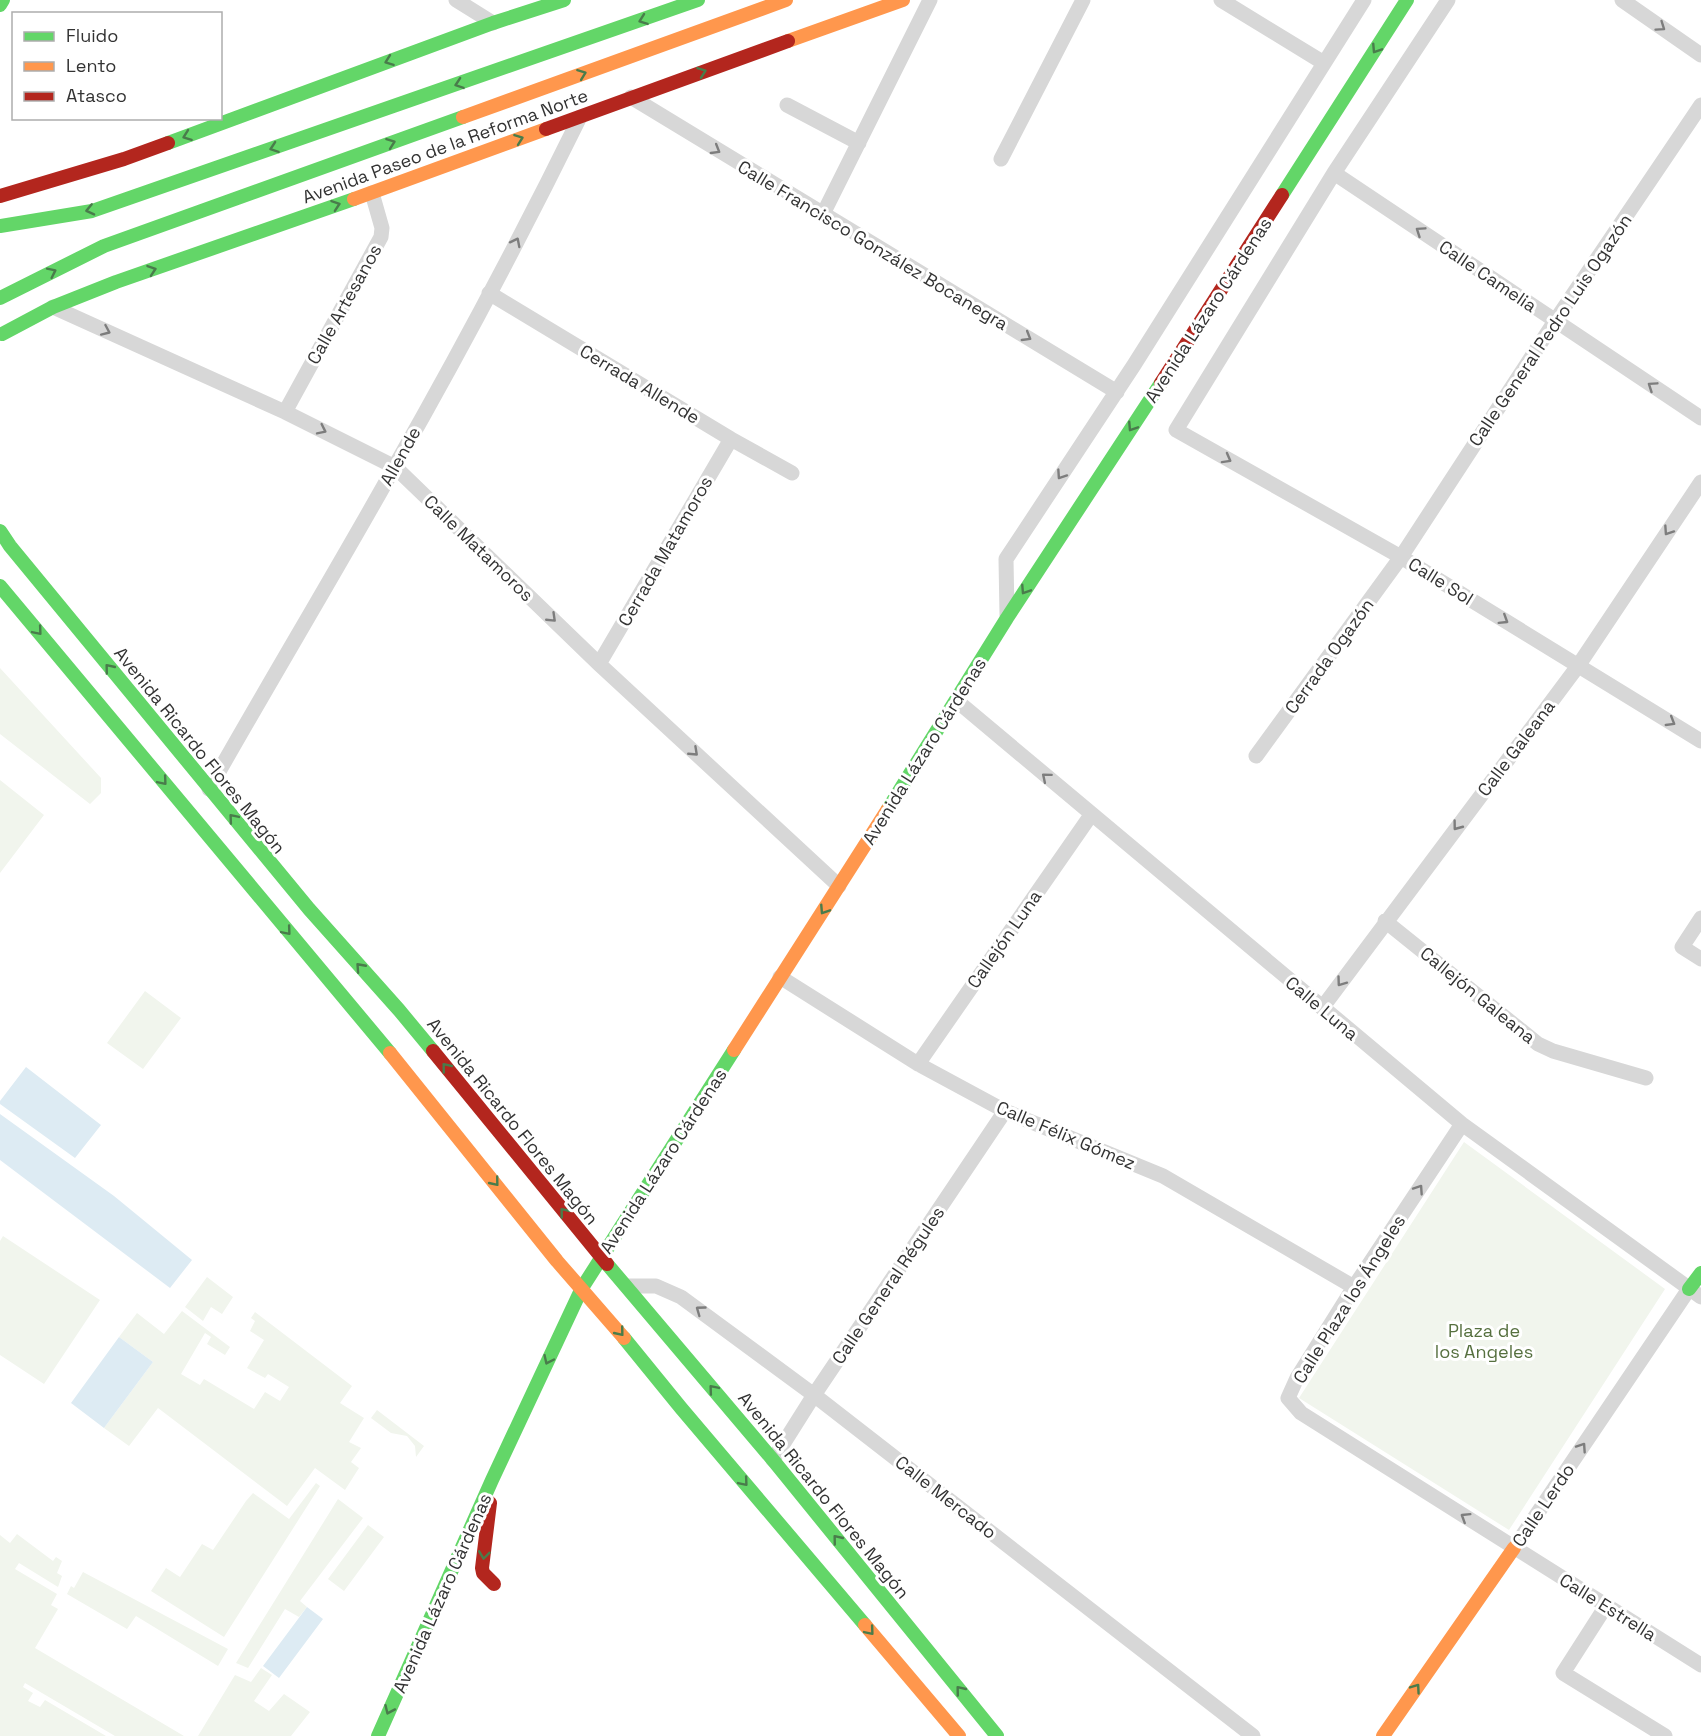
<svg xmlns="http://www.w3.org/2000/svg" width="1701" height="1736" viewBox="0 0 1701 1736" font-family="'Space Grotesk',sans-serif">
	<rect width="100%" height="100%" fill="#fff"/>
	<path fill="#f1f5ed" d="M 0,668 L 101,778 L 101,793 L 90,804 L 0,734 Z
		M 0,780 L 44,815 L 0,873 Z
		M 145,991 L 181,1018 L 143,1069 L 107,1043 Z
		M 1464,1142 L 1665,1289 L 1509,1530 L 1299,1398 Z
		M 3,1236 L 100,1300 L 44,1384 L 0,1355 L 0,1241 Z
		M 207,1277 L 233,1297 L 222,1314 L 211,1307 L 203,1321 L 185,1307 Z
		M 182,1311 L 230,1347 L 225,1355 L 207,1344 L 211,1337 L 205,1333 L 181,1374 L 200,1385 L 204,1379 L 254,1409 L 265,1392 L 280,1401 L 289,1387 L 268,1374 L 265,1378 L 247,1368 L 264,1340 L 250,1331 L 255,1321 L 251,1318 L 255,1312 L 352,1386 L 340,1403 L 364,1418 L 349,1442 L 361,1448 L 351,1462 L 359,1468 L 345,1490 L 315,1468 L 287,1506 L 158,1408 L 129,1446 L 104,1428 L 153,1362 L 119,1337 L 137,1313 L 164,1334 Z
		M 377,1410 L 424,1446 L 416,1457 L 415,1446 L 407,1436 L 391,1433 L 371,1418 Z
		M 316,1483 L 320,1486 L 224,1637 L 151,1591 L 166,1568 L 180,1577 L 202,1544 L 213,1550 L 246,1501 L 253,1493 L 289,1519 Z
		M 338,1499 L 363,1518 L 300,1601 L 307,1607 L 299,1617 L 285,1609 L 248,1668 L 236,1663 Z
		M 368,1525 L 384,1537 L 344,1591 L 328,1579 Z
		M 17,1534 L 53,1561 L 56,1557 L 62,1561 L 57,1573 L 62,1576 L 58,1587 L 19,1563 L 15,1569 L 57,1594 L 51,1605 L 58,1609 L 35,1648 L 184,1736 L 115,1736 L 25,1683 L 23,1687 L 33,1693 L 28,1701 L 40,1707 L 45,1700 L 106,1736 L 0,1736 L 0,1535 L 10,1543 Z
		M 83,1572 L 228,1649 L 218,1666 L 136,1616 L 127,1629 L 67,1594 L 71,1586 L 74,1588 Z
		M 261,1668 L 272,1675 L 254,1701 L 269,1711 L 284,1694 L 310,1712 L 291,1736 L 198,1736 L 235,1675 L 251,1682 Z"/>
	<path fill="#ddebf3" d="M 26,1067 L 101,1125 L 75,1158 L 0,1104 L 0,1101 Z
		M 0,1114 L 114,1196 L 192,1260 L 170,1288 L 0,1160 Z
		M 119,1337 L 153,1362 L 104,1428 L 71,1403 Z
		M 307,1607 L 323,1619 L 279,1678 L 263,1666 Z"/>
	<g fill="none" stroke-linecap="round" stroke-linejoin="round">
		<path stroke="#d7d7d7" stroke-width="15" d="M 456,0 L 493,23
			M 1221,0 L 1324,63
			M 1448,0 L 1334,173 L 1176,430 L 1401,557 L 1701,741
			M 1622,0 L 1701,55
			M 631,97 L 1117,392
			M 787,105 L 859,143
			M 1001,159 L 1083,0
			M 1334,173 L 1701,418
			M 823,214 L 930,0
			M 489,293 L 731,439 L 792,473
			M 53,307 L 285,412 L 395,467 L 599,664 L 839,886
			M 285,412 L 381,237 L 382,228 L 372,193
			M 1007,615 L 1006,559 L 1134,365 L 1364,0
			M 599,664 L 731,439
			M 957,701 L 1462,1124 L 1701,1297
			M 1256,756 L 1401,557 L 1555,321 L 1701,105
			M 209,789 C 270,681 334,575 395,466 C 460,352 522,235 580,117
			M 1701,918 L 1682,947 L 1701,959
			M 1385,921 L 1538,1044 L 1553,1051 L 1646,1078
			M 780,977 L 918,1064 L 1005,1111 L 1163,1176 L 1354,1287
			M 1322,1008 L 1578,666 L 1701,482
			M 918,1064 L 1091,815
			M 1462,1124 L 1354,1287 L 1297,1378 L 1288,1398 L 1301,1413 L 1701,1665
			M 627,1286 L 656,1286 L 681,1297 L 814,1395 L 1253,1736
			M 773,1460 L 814,1395 L 1005,1111
			M 1514,1548 L 1689,1289
			M 1606,1606 L 1563,1673 L 1665,1736"/>
		<path stroke="#63d668" stroke-width="14" d="M 0,5 L 3,0
			M 168,143 L 493,23 L 564,0
			M 1282,195 L 1407,0
			M 0,226 L 92,211 L 698,0
			M 0,298 L 104,246 L 463,117
			M 2,334 L 53,307 L 116,282 L 354,199
			M 0,531 L 10,546 L 309,909 L 399,1010 L 433,1051
			M 0,586 L 390,1053
			M 888,809 L 1007,618 L 1161,383
			M 607,1264 L 773,1460 L 997,1736
			M 1689,1289 L 1701,1273
			M 624,1338 L 681,1408 L 865,1625
			M 378,1736 L 492,1480 L 582,1288 L 734,1050"/>
		<path stroke="#ff974d" stroke-width="14" d="M 788,41 L 903,0
			M 463,117 L 786,0
			M 354,199 L 546,129
			M 734,1050 L 888,809
			M 390,1053 L 557,1261 L 624,1338
			M 865,1625 L 959,1736
			M 1383,1736 L 1514,1548"/>
		<path stroke="#b3261e" stroke-width="14" d="M 546,129 L 788,41
			M 0,196 L 124,159 L 168,143
			M 1161,383 L 1282,195
			M 433,1051 L 607,1264
			M 490,1503 L 482,1568 L 483,1573 L 494,1584"/>
	</g>
	<defs><path id="oneway-chevron" d="M-2-3.5L2.5 0L-2 3.5" fill="none" stroke-width="1.6" stroke-linecap="round" stroke-linejoin="round" transform="scale(1.5)"/></defs>
	<g stroke="#497c4b">
		<use href="#oneway-chevron" transform="translate(643 20) rotate(160)"/>
		<use href="#oneway-chevron" transform="translate(1376 49) rotate(123)"/>
		<use href="#oneway-chevron" transform="translate(389 61) rotate(160)"/>
		<use href="#oneway-chevron" transform="translate(702 72) rotate(-20)"/>
		<use href="#oneway-chevron" transform="translate(582 74) rotate(-21)"/>
		<use href="#oneway-chevron" transform="translate(459 84) rotate(161)"/>
		<use href="#oneway-chevron" transform="translate(187 136) rotate(160)"/>
		<use href="#oneway-chevron" transform="translate(519 139) rotate(-20)"/>
		<use href="#oneway-chevron" transform="translate(391 143) rotate(-20)"/>
		<use href="#oneway-chevron" transform="translate(274 148) rotate(161)"/>
		<use href="#oneway-chevron" transform="translate(336 205) rotate(-19)"/>
		<use href="#oneway-chevron" transform="translate(90 210) rotate(167)"/>
		<use href="#oneway-chevron" transform="translate(152 270) rotate(-19)"/>
		<use href="#oneway-chevron" transform="translate(52 272) rotate(-26)"/>
		<use href="#oneway-chevron" transform="translate(1132 427) rotate(123)"/>
		<use href="#oneway-chevron" transform="translate(1025 590) rotate(123)"/>
		<use href="#oneway-chevron" transform="translate(38 631) rotate(50)"/>
		<use href="#oneway-chevron" transform="translate(109 668) rotate(-129)"/>
		<use href="#oneway-chevron" transform="translate(163 781) rotate(50)"/>
		<use href="#oneway-chevron" transform="translate(233 818) rotate(-130)"/>
		<use href="#oneway-chevron" transform="translate(824 910) rotate(123)"/>
		<use href="#oneway-chevron" transform="translate(287 931) rotate(50)"/>
		<use href="#oneway-chevron" transform="translate(360 967) rotate(-132)"/>
		<use href="#oneway-chevron" transform="translate(446 1067) rotate(-129)"/>
		<use href="#oneway-chevron" transform="translate(495 1182) rotate(51)"/>
		<use href="#oneway-chevron" transform="translate(564 1212) rotate(-129)"/>
		<use href="#oneway-chevron" transform="translate(620 1332) rotate(51)"/>
		<use href="#oneway-chevron" transform="translate(548 1360) rotate(115)"/>
		<use href="#oneway-chevron" transform="translate(713 1389) rotate(-130)"/>
		<use href="#oneway-chevron" transform="translate(744 1482) rotate(50)"/>
		<use href="#oneway-chevron" transform="translate(837 1539) rotate(-129)"/>
		<use href="#oneway-chevron" transform="translate(484 1555) rotate(97)"/>
		<use href="#oneway-chevron" transform="translate(870 1631) rotate(50)"/>
		<use href="#oneway-chevron" transform="translate(1416 1688) rotate(-55)"/>
		<use href="#oneway-chevron" transform="translate(960 1690) rotate(-129)"/>
		<use href="#oneway-chevron" transform="translate(389 1710) rotate(114)"/>
	</g>
	<g stroke="#7d7d7d">
		<use href="#oneway-chevron" transform="translate(1661 27) rotate(35)"/>
		<use href="#oneway-chevron" transform="translate(716 150) rotate(31)"/>
		<use href="#oneway-chevron" transform="translate(1420 231) rotate(-146)"/>
		<use href="#oneway-chevron" transform="translate(516 242) rotate(-63)"/>
		<use href="#oneway-chevron" transform="translate(106 331) rotate(24)"/>
		<use href="#oneway-chevron" transform="translate(1027 337) rotate(31)"/>
		<use href="#oneway-chevron" transform="translate(1652 386) rotate(-146)"/>
		<use href="#oneway-chevron" transform="translate(322 430) rotate(26)"/>
		<use href="#oneway-chevron" transform="translate(1227 459) rotate(29)"/>
		<use href="#oneway-chevron" transform="translate(1061 475) rotate(124)"/>
		<use href="#oneway-chevron" transform="translate(1668 531) rotate(124)"/>
		<use href="#oneway-chevron" transform="translate(552 618) rotate(44)"/>
		<use href="#oneway-chevron" transform="translate(1504 620) rotate(32)"/>
		<use href="#oneway-chevron" transform="translate(1671 722) rotate(31)"/>
		<use href="#oneway-chevron" transform="translate(694 752) rotate(43)"/>
		<use href="#oneway-chevron" transform="translate(1046 777) rotate(-140)"/>
		<use href="#oneway-chevron" transform="translate(1457 826) rotate(127)"/>
		<use href="#oneway-chevron" transform="translate(1341 982) rotate(126)"/>
		<use href="#oneway-chevron" transform="translate(1419 1189) rotate(-56)"/>
		<use href="#oneway-chevron" transform="translate(700 1310) rotate(-144)"/>
		<use href="#oneway-chevron" transform="translate(1582 1447) rotate(-56)"/>
		<use href="#oneway-chevron" transform="translate(1465 1517) rotate(-148)"/>
	</g>
	<g text-anchor="middle" dominant-baseline="central" stroke-width="6" stroke-linejoin="round" paint-order="stroke">
		<g font-size="18" fill="#333" stroke="#fff">
			<text transform="translate(445 146) rotate(-20)">Avenida Paseo de la Reforma Norte</text>
			<text transform="translate(873 245) rotate(31)">Calle Francisco González Bocanegra</text>
			<text transform="translate(1488 276) rotate(34)">Calle Camelia</text>
			<text transform="translate(344 304) rotate(-61)">Calle Artesanos</text>
			<text transform="translate(1208 310) rotate(-57)">Avenida Lázaro Cárdenas</text>
			<text transform="translate(1550 330) rotate(-56)">Calle General Pedro Luis Ogazón</text>
			<text transform="translate(640 384) rotate(31)">Cerrada Allende</text>
			<text transform="translate(400 456) rotate(-61)">Allende</text>
			<text transform="translate(479 548) rotate(44)">Calle Matamoros</text>
			<text transform="translate(665 551) rotate(-60)">Cerrada Matamoros</text>
			<text transform="translate(1441 581) rotate(32)">Calle Sol</text>
			<text transform="translate(1329 656) rotate(-54)">Cerrada Ogazón</text>
			<text transform="translate(1516 748) rotate(-53)">Calle Galeana</text>
			<text transform="translate(200 750) rotate(51)">Avenida Ricardo Flores Magón</text>
			<text transform="translate(924 751) rotate(-58)">Avenida Lázaro Cárdenas</text>
			<text transform="translate(1004 939) rotate(-55)">Callejón Luna</text>
			<text transform="translate(1478 995) rotate(39)">Callejón Galeana</text>
			<text transform="translate(1322 1008) rotate(40)">Calle Luna</text>
			<text transform="translate(513 1121) rotate(51)">Avenida Ricardo Flores Magón</text>
			<text transform="translate(1066 1135) rotate(23)">Calle Félix Gómez</text>
			<text transform="translate(663 1161) rotate(-57)">Avenida Lázaro Cárdenas</text>
			<text transform="translate(888 1285) rotate(-56)">Calle General Régules</text>
			<text transform="translate(1349 1299) rotate(-58)">Calle Plaza los Ángeles</text>
			<text transform="translate(824 1495) rotate(51)">Avenida Ricardo Flores Magón</text>
			<text transform="translate(946 1497) rotate(38)">Calle Mercado</text>
			<text transform="translate(1543 1505) rotate(-56)">Calle Lerdo</text>
			<text transform="translate(442 1593) rotate(-66)">Avenida Lázaro Cárdenas</text>
			<text transform="translate(1608 1607) rotate(32)">Calle Estrella</text>
		</g>
		<g font-size="18" fill="#56703f" stroke="#fff">
			<text x="1484" y="1330">Plaza de<tspan x="1484" dy="21">los Angeles</tspan></text>
		</g>
	</g>
	<rect x="12" y="12" width="210" height="108" fill="#ffffff" stroke="#adadad" stroke-width="1.5"/>
	<rect x="24" y="32" width="30" height="9" fill="#63d668" stroke="#adadad" stroke-width="1.5"/>
	<text x="66" y="42" font-size="18" fill="#333333">Fluido</text>
	<rect x="24" y="62" width="30" height="9" fill="#ff974d" stroke="#adadad" stroke-width="1.5"/>
	<text x="66" y="72" font-size="18" fill="#333333">Lento</text>
	<rect x="24" y="92" width="30" height="9" fill="#b3261e" stroke="#adadad" stroke-width="1.5"/>
	<text x="66" y="102" font-size="18" fill="#333333">Atasco</text>
</svg>
